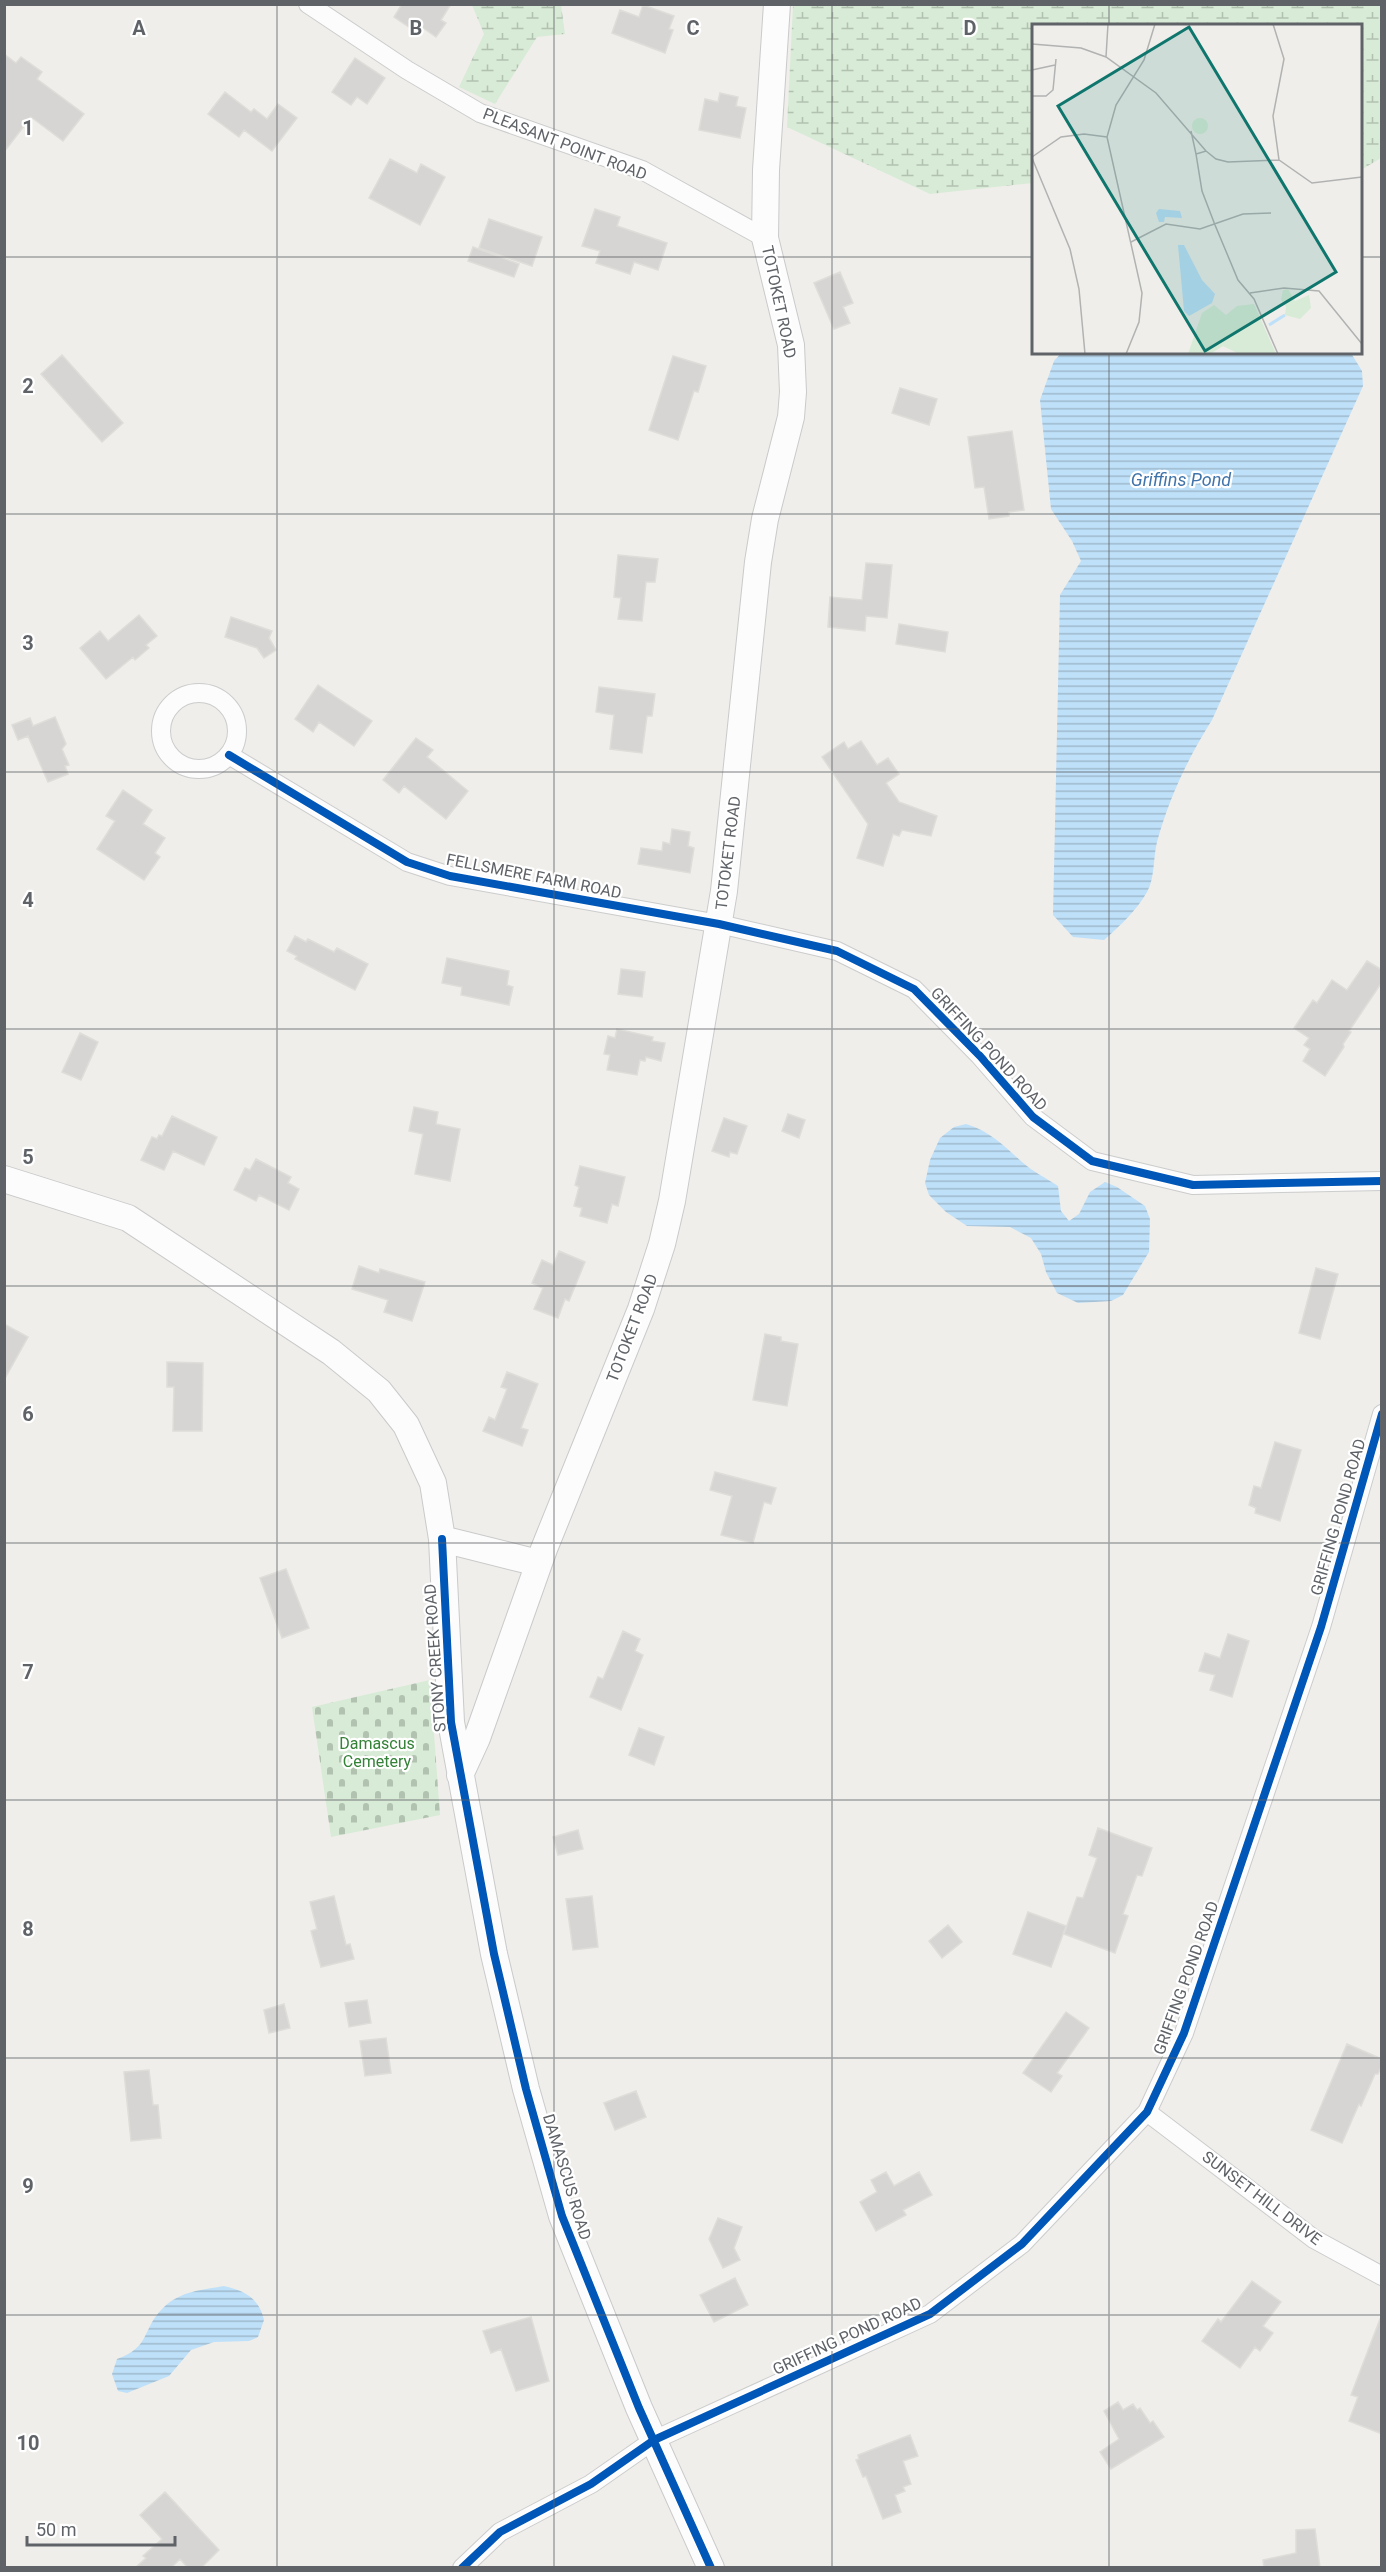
<svg xmlns="http://www.w3.org/2000/svg" width="1386" height="2572" viewBox="0 0 1386 2572" font-family="Roboto,sans-serif">
	<defs>
		<pattern id="wetland-marsh" width="20" height="14" patternUnits="userSpaceOnUse" patternTransform="scale(1.5)"><rect width="20" height="14" fill="#d8ebd6"/><path d="M1 5h8M5 5V1M11 12h8M15 12V8" fill="none" stroke="#b2c2b1"/></pattern>
		<pattern id="cemetery-stones" width="16" height="16" patternUnits="userSpaceOnUse" patternTransform="scale(1.5)"><rect width="16" height="16" fill="#d8ebd6"/><path d="M2 7V4a2 2 0 0 1 4 0v3zM10 15v-3a2 2 0 0 1 4 0v3z" fill="#b2c2b1"/></pattern>
		<pattern id="water-rules" width="6" height="5" patternUnits="userSpaceOnUse" patternTransform="scale(1.5)"><rect width="6" height="5" fill="#bfe0f9"/><path d="M0 2.5h6" fill="none" stroke="#9eb9cd"/></pattern>
	</defs>
	<rect width="100%" height="100%" fill="#efeeea"/>
	<path fill="url(#wetland-marsh)" d="M 472,5 L 561,5 L 565,34 L 537,37 L 495,104 L 459,87 L 484,34 Z
		M 793,5 L 1381,5 L 1381,158 L 1361,170 L 1360,26 L 1034,26 L 1033,183 L 930,194 L 787,127 Z"/>
	<path fill="url(#cemetery-stones)" d="M 430,1680 L 440,1815 L 331,1837 L 312,1707 Z"/>
	<path fill="url(#water-rules)" d="M 1061,353 L 1351,353 L 1362,371 L 1363,386 L 1212,720 C 1188,758 1169,798 1157,842 C 1153,857 1155,878 1147,892 C 1136,911 1121,925 1104,940 L 1073,937 L 1053,915 L 1060,595 L 1081,561 L 1072,541 L 1051,509 L 1040,400 L 1054,361 Z
		M 966,1124 C 990,1131 1004,1146 1022,1162 C 1032,1171 1046,1178 1058,1186 L 1061,1211 L 1069,1221 L 1079,1214 L 1090,1192 L 1105,1182 L 1117,1187 L 1145,1206 L 1150,1219 L 1149,1252 L 1123,1295 L 1111,1301 L 1078,1303 L 1057,1293 L 1046,1272 L 1041,1254 L 1031,1238 L 1010,1227 L 967,1226 L 946,1212 L 929,1195 L 925,1183 L 930,1160 L 940,1138 L 954,1127 Z
		M 224,2286 C 245,2291 259,2298 264,2320 L 258,2337 L 249,2341 L 214,2342 L 191,2350 L 169,2376 L 127,2393 L 118,2391 L 112,2374 L 117,2359 C 151,2347 141,2330 163,2308 C 180,2291 202,2290 224,2286 Z"/>
	<path fill="#d6d5d3" stroke="#deddd9" stroke-width="1.5" d="M 402,4 L 451,4 L 441,20 L 446,23 L 436,37 L 423,28 L 419,34 L 394,17 Z
		M 643,5 L 674,16 L 669,29 L 673,30 L 665,53 L 612,33 L 620,10 L 639,17 Z
		M 4,54 L 16,63 L 21,57 L 42,72 L 37,79 L 84,114 L 63,141 L 31,117 L 4,152 Z
		M 355,58 L 385,78 L 367,104 L 357,97 L 351,105 L 332,92 Z
		M 225,92 L 251,112 L 254,109 L 267,119 L 278,104 L 297,118 L 272,151 L 244,130 L 239,137 L 208,114 Z
		M 720,93 L 738,97 L 736,106 L 746,108 L 740,138 L 699,130 L 705,99 L 718,102 Z
		M 390,159 L 417,173 L 421,164 L 445,177 L 420,225 L 369,198 Z
		M 595,209 L 620,217 L 617,226 L 667,243 L 658,270 L 634,262 L 630,274 L 596,263 L 600,251 L 582,246 Z
		M 489,219 L 542,237 L 532,266 L 479,248 Z
		M 473,247 L 519,264 L 514,277 L 468,261 Z
		M 840,272 L 853,303 L 843,307 L 850,323 L 834,329 L 814,283 Z
		M 62,355 L 123,423 L 102,442 L 41,374 Z
		M 673,356 L 706,366 L 698,392 L 694,391 L 678,440 L 649,430 Z
		M 900,388 L 937,399 L 929,425 L 892,413 Z
		M 1012,431 L 1024,510 L 1009,512 L 1009,516 L 989,519 L 984,487 L 975,488 L 968,437 Z
		M 618,555 L 658,559 L 655,582 L 646,582 L 642,621 L 618,619 L 621,598 L 614,597 Z
		M 866,563 L 892,565 L 887,618 L 866,616 L 865,631 L 828,627 L 830,597 L 862,600 Z
		M 139,615 L 157,636 L 146,645 L 149,648 L 135,660 L 133,657 L 106,679 L 80,648 L 100,631 L 108,641 Z
		M 231,617 L 272,631 L 269,638 L 276,650 L 264,658 L 257,648 L 225,637 Z
		M 899,624 L 948,632 L 945,652 L 896,644 Z
		M 318,685 L 372,721 L 354,746 L 319,722 L 313,732 L 295,719 Z
		M 599,687 L 655,694 L 652,716 L 647,716 L 642,753 L 610,749 L 614,715 L 596,712 Z
		M 55,717 L 66,744 L 62,749 L 69,765 L 65,766 L 68,774 L 48,782 L 28,736 L 18,740 L 12,725 L 30,718 L 33,726 Z
		M 416,738 L 433,750 L 427,757 L 468,791 L 446,819 L 404,786 L 399,793 L 383,780 Z
		M 861,741 L 877,765 L 888,758 L 899,774 L 886,783 L 899,802 L 937,816 L 931,836 L 902,830 L 899,836 L 893,834 L 883,866 L 857,858 L 868,824 L 822,757 L 844,742 L 848,749 Z
		M 123,790 L 152,810 L 143,824 L 165,838 L 155,853 L 160,857 L 144,880 L 97,849 L 115,821 L 106,816 Z
		M 672,829 L 690,832 L 688,846 L 694,848 L 690,873 L 638,864 L 641,848 L 662,851 L 663,842 L 670,844 Z
		M 295,936 L 306,942 L 308,939 L 334,952 L 337,948 L 368,964 L 355,990 L 295,959 L 297,956 L 287,951 Z
		M 447,958 L 509,971 L 507,985 L 513,987 L 509,1005 L 461,995 L 462,987 L 442,983 Z
		M 1367,961 L 1382,970 L 1382,982 L 1349,1031 L 1351,1032 L 1343,1044 L 1344,1047 L 1325,1076 L 1303,1061 L 1310,1049 L 1304,1045 L 1309,1038 L 1294,1028 L 1313,1000 L 1317,1003 L 1332,980 L 1347,990 Z
		M 621,969 L 645,972 L 642,997 L 618,994 Z
		M 617,1029 L 653,1037 L 652,1041 L 665,1043 L 661,1061 L 646,1057 L 645,1061 L 640,1060 L 637,1075 L 607,1070 L 610,1055 L 604,1054 L 608,1036 L 615,1038 Z
		M 80,1033 L 98,1042 L 81,1080 L 62,1072 Z
		M 414,1107 L 438,1112 L 436,1124 L 460,1129 L 450,1181 L 415,1174 L 423,1134 L 409,1131 Z
		M 788,1114 L 805,1120 L 799,1138 L 782,1131 Z
		M 172,1116 L 217,1137 L 204,1165 L 173,1151 L 164,1170 L 141,1160 L 152,1137 L 157,1139 L 159,1135 L 162,1136 Z
		M 724,1118 L 747,1126 L 737,1154 L 730,1152 L 729,1157 L 712,1151 Z
		M 256,1159 L 291,1177 L 288,1183 L 299,1189 L 289,1210 L 259,1195 L 256,1201 L 234,1190 L 245,1168 L 250,1170 Z
		M 580,1166 L 625,1177 L 618,1206 L 612,1204 L 607,1223 L 580,1216 L 582,1208 L 574,1206 L 579,1187 L 575,1185 Z
		M 559,1251 L 585,1262 L 569,1301 L 565,1299 L 558,1318 L 534,1309 L 543,1288 L 532,1283 L 542,1260 L 553,1265 Z
		M 359,1266 L 379,1273 L 380,1269 L 425,1282 L 412,1321 L 384,1312 L 388,1300 L 352,1289 Z
		M 1316,1268 L 1338,1274 L 1320,1339 L 1299,1333 Z
		M 4,1324 L 28,1337 L 4,1380 Z
		M 765,1334 L 781,1337 L 781,1341 L 798,1344 L 787,1406 L 753,1400 Z
		M 167,1362 L 203,1363 L 202,1431 L 173,1431 L 174,1387 L 167,1387 Z
		M 507,1372 L 538,1384 L 521,1428 L 528,1430 L 522,1446 L 483,1431 L 489,1417 L 495,1420 L 507,1389 L 501,1387 Z
		M 1275,1442 L 1301,1450 L 1280,1521 L 1255,1513 L 1256,1508 L 1249,1505 L 1254,1486 L 1261,1488 Z
		M 715,1472 L 776,1488 L 771,1504 L 764,1502 L 753,1543 L 721,1535 L 732,1496 L 710,1490 Z
		M 286,1569 L 309,1628 L 282,1638 L 260,1578 Z
		M 623,1631 L 640,1639 L 635,1651 L 643,1655 L 621,1710 L 590,1697 L 598,1677 L 603,1679 Z
		M 1228,1634 L 1249,1641 L 1232,1697 L 1210,1690 L 1215,1675 L 1199,1671 L 1205,1653 L 1220,1658 Z
		M 639,1728 L 664,1737 L 654,1765 L 629,1755 Z
		M 1098,1828 L 1152,1848 L 1142,1876 L 1137,1875 L 1123,1914 L 1128,1916 L 1115,1953 L 1064,1934 L 1077,1897 L 1083,1898 L 1097,1858 L 1089,1855 Z
		M 578,1830 L 583,1849 L 558,1855 L 553,1837 Z
		M 334,1896 L 346,1945 L 350,1944 L 354,1959 L 321,1967 L 311,1931 L 317,1929 L 310,1902 Z
		M 592,1896 L 598,1947 L 573,1950 L 566,1899 Z
		M 1028,1912 L 1066,1926 L 1051,1967 L 1013,1954 Z
		M 948,1925 L 962,1942 L 942,1958 L 929,1941 Z
		M 367,2000 L 371,2023 L 349,2027 L 345,2003 Z
		M 284,2004 L 290,2028 L 269,2033 L 264,2010 Z
		M 1066,2012 L 1089,2028 L 1057,2073 L 1062,2076 L 1051,2092 L 1023,2073 Z
		M 386,2038 L 391,2073 L 365,2076 L 360,2041 Z
		M 1347,2044 L 1382,2059 L 1382,2065 L 1378,2074 L 1375,2074 L 1361,2106 L 1359,2104 L 1342,2143 L 1311,2130 Z
		M 149,2070 L 153,2105 L 158,2105 L 161,2138 L 131,2141 L 124,2072 Z
		M 636,2091 L 646,2117 L 615,2130 L 604,2103 Z
		M 886,2172 L 894,2186 L 919,2172 L 932,2195 L 903,2210 L 906,2215 L 876,2231 L 860,2202 L 877,2192 L 871,2180 Z
		M 718,2218 L 742,2227 L 734,2248 L 740,2260 L 723,2268 L 709,2239 Z
		M 735,2278 L 748,2305 L 714,2322 L 700,2295 Z
		M 1252,2281 L 1281,2302 L 1263,2326 L 1273,2333 L 1260,2351 L 1255,2347 L 1240,2368 L 1202,2341 L 1218,2319 L 1221,2322 Z
		M 531,2317 L 549,2381 L 516,2391 L 501,2349 L 491,2353 L 483,2331 Z
		M 1380,2319 L 1382,2319 L 1382,2434 L 1349,2421 L 1358,2397 L 1351,2395 Z
		M 1118,2402 L 1123,2410 L 1133,2404 L 1137,2410 L 1140,2408 L 1150,2423 L 1153,2421 L 1164,2437 L 1111,2469 L 1100,2452 L 1119,2439 L 1104,2411 Z
		M 910,2435 L 918,2456 L 903,2461 L 911,2484 L 903,2487 L 905,2491 L 895,2495 L 901,2512 L 883,2519 L 866,2476 L 863,2477 L 856,2460 L 859,2459 L 858,2455 Z
		M 165,2492 L 219,2550 L 201,2568 L 188,2568 L 180,2559 L 171,2568 L 135,2568 L 146,2558 L 143,2556 L 162,2539 L 140,2515 Z
		M 1315,2529 L 1320,2568 L 1264,2568 L 1263,2560 L 1296,2553 L 1296,2530 Z"/>
	<g fill="none" stroke-linecap="round" stroke-linejoin="round">
		<g stroke="#cbcccc" stroke-width="20">
			<path id="street" d="M 308,4 L 407,70 L 480,113 L 642,170 L 765,238
				M161 731a38 38 0 1 1 76 0a38 38 0 1 1-76 0Z
				M 229,755 L 407,862 L 450,876 L 719,924 L 837,951 L 914,989 L 980,1056 L 1033,1117 L 1092,1161 L 1193,1185 L 1382,1181
				M 1147,2112 L 1314,2239 L 1382,2276
				M 462,2568 L 500,2532 L 591,2484 L 654,2440 L 930,2314 L 1022,2244 L 1147,2112 L 1184,2033 L 1321,1627 L 1382,1414"/>
		</g>
		<g stroke="#cacacb" stroke-width="28">
			<path id="secondary" d="M 4,1179 L 128,1218 L 331,1352 L 379,1391 L 406,1425 L 433,1483 L 442,1539 L 451,1722 L 494,1954 L 526,2089 L 562,2216 L 639,2408 L 711,2568
				M 442,1539 L 538,1563
				M 460,1775 L 477,1738 L 544,1549 L 641,1309 L 662,1244 L 672,1201 L 724,891 L 758,562 L 765,519 L 791,417 L 793,392 L 791,345 L 765,238 L 766,170 L 777,4"/>
		</g>
		<use href="#street" stroke="#fdfcfc" stroke-width="18"/>
		<use href="#secondary" stroke="#fdfcfc" stroke-width="26"/>
		<g stroke="#fff" stroke-width="11">
			<path id="cycleway" d="M 229,755 L 407,862 L 450,876 L 719,924 L 837,951 L 914,989 L 980,1056 L 1033,1117 L 1092,1161 L 1193,1185 L 1382,1181
				M 442,1539 L 451,1722 L 494,1954 L 526,2089 L 562,2216 L 639,2408 L 711,2568
				M 462,2568 L 500,2532 L 591,2484 L 654,2440 L 930,2314 L 1022,2244 L 1147,2112 L 1184,2033 L 1321,1627 L 1382,1414"/>
		</g>
		<use href="#cycleway" stroke="#0057b8" stroke-width="8"/>
	</g>
	<path fill="none" stroke="#5f6368" stroke-width="1.5" stroke-opacity="0.55" d="M 277,4 L 277,2568M 554,4 L 554,2568M 832,4 L 832,2568M 1109,4 L 1109,26M 4,257 L 1034,257M 1360,257 L 1382,257M 1109,352 L 1109,2568M 4,514 L 1382,514M 4,772 L 1382,772M 4,1029 L 1382,1029M 4,1286 L 1382,1286M 4,1543 L 1382,1543M 4,1800 L 1382,1800M 4,2058 L 1382,2058M 4,2315 L 1382,2315"/>
	<g text-anchor="middle" dominant-baseline="central" stroke-width="4.5" stroke-linejoin="round" paint-order="stroke">
		<g font-size="16" fill="#5f6368" stroke="#fff">
			<text transform="translate(565 144) rotate(21)">PLEASANT POINT ROAD</text>
			<text transform="translate(779 302) rotate(78)">TOTOKET ROAD</text>
			<text transform="translate(728 853) rotate(-83)">TOTOKET ROAD</text>
			<text transform="translate(534 876) rotate(11)">FELLSMERE FARM ROAD</text>
			<text transform="translate(989 1049) rotate(47)">GRIFFING POND ROAD</text>
			<text transform="translate(632 1328) rotate(-69)">TOTOKET ROAD</text>
			<text transform="translate(1338 1517) rotate(-74)">GRIFFING POND ROAD</text>
			<text transform="translate(435 1658) rotate(-94)">STONY CREEK ROAD</text>
			<text transform="translate(1186 1978) rotate(-70)">GRIFFING POND ROAD</text>
			<text transform="translate(567 2177) rotate(73)">DAMASCUS ROAD</text>
			<text transform="translate(1262 2198) rotate(37)">SUNSET HILL DRIVE</text>
			<text transform="translate(847 2336) rotate(-25)">GRIFFING POND ROAD</text>
		</g>
		<g font-size="16" fill="#348238" stroke="#fff">
			<text x="377" y="1743">Damascus<tspan x="377" dy="18">Cemetery</tspan></text>
		</g>
		<g font-size="18" font-style="italic" fill="#4174aa" stroke="#fff">
			<text x="1181" y="479">Griffins Pond</text>
		</g>
	</g>
	<g transform="translate(1032 24)">
		<rect width="330" height="330" fill="#efeeea"/>
		<path d="M 256,265 L 263,277 L 277,271 L 279,284 L 268,295 L 253,291 L 254,283 L 249,276 L 251,266 ZM 222,280 L 244,330 L 205,329 L 191,322 L 178,330 L 156,330 L 170,289 L 182,281 L 194,291 L 205,282 Z" fill="#d8ebd6"/>
		<path d="M160 102a8 8 0 1 1 16 0a8 8 0 1 1-16 0Z" fill="#d8ebd6"/>
		<path d="M 127,185 L 148,187 L 150,194 L 133,193 L 132,198 L 127,198 L 124,189 ZM 146,221 L 152,221 L 170,256 L 183,270 L 180,279 L 157,292 L 152,287 Z" fill="#bfe0f9"/>
		<path fill="none" stroke="#bfe0f9" stroke-width="3" d="M 237,301 L 253,291"/>
		<path fill="none" stroke="#b1b2b2" stroke-width="1.5" d="M 241,0 L 252,35 L 241,92 L 247,136M 0,20 L 49,24 L 74,33 L 124,69 L 174,127M 74,33 L 76,0M 0,46 L 23,41M 0,72 L 14,72 L 21,66 L 24,35M 159,107 L 164,130M 0,133 L 29,113 L 52,110 L 75,113M 0,134 L 38,225 L 47,265 L 53,330M 99,218 L 134,200 L 168,205 L 211,190 L 239,189M 218,269 L 252,264 L 287,267 L 330,320M 94,330 L 107,298 L 110,269 L 75,113 L 84,81 L 112,36 L 123,0M 246,330 L 222,275 L 206,256 L 183,201 L 170,167 L 164,130 L 174,127 L 184,135 L 196,138 L 247,136 L 280,159 L 330,153"/>
		<path fill="#0f766e" fill-opacity="0.15" stroke="#0f766e" stroke-width="3" d="M 157,3 L 304,248 L 173,327 L 26,82 Z"/>
		<rect width="330" height="330" fill="none" stroke="#5f6368" stroke-width="3"/>
	</g>
	<g font-size="20" text-anchor="middle" font-weight="bold" fill="#5f6368" stroke="#fff" stroke-width="4.5" stroke-linejoin="round" paint-order="stroke">
		<text x="139" y="35">A</text>
		<text x="416" y="35">B</text>
		<text x="693" y="35">C</text>
		<text x="970" y="35">D</text>
		<text x="28" y="135">1</text>
		<text x="28" y="393">2</text>
		<text x="28" y="650">3</text>
		<text x="28" y="907">4</text>
		<text x="28" y="1164">5</text>
		<text x="28" y="1421">6</text>
		<text x="28" y="1679">7</text>
		<text x="28" y="1936">8</text>
		<text x="28" y="2193">9</text>
		<text x="28" y="2450">10</text>
	</g>
	<rect width="1386" height="2572" fill="none" stroke="#5f6368" stroke-width="12"/>
	<path d="M27 2536v9h148v-9" fill="none" stroke="#5f6368" stroke-width="3"/>
	<text x="36" y="2536" font-size="18" fill="#5f6368" stroke="#ffffff" stroke-width="4.5" paint-order="stroke">50 m</text>
</svg>
